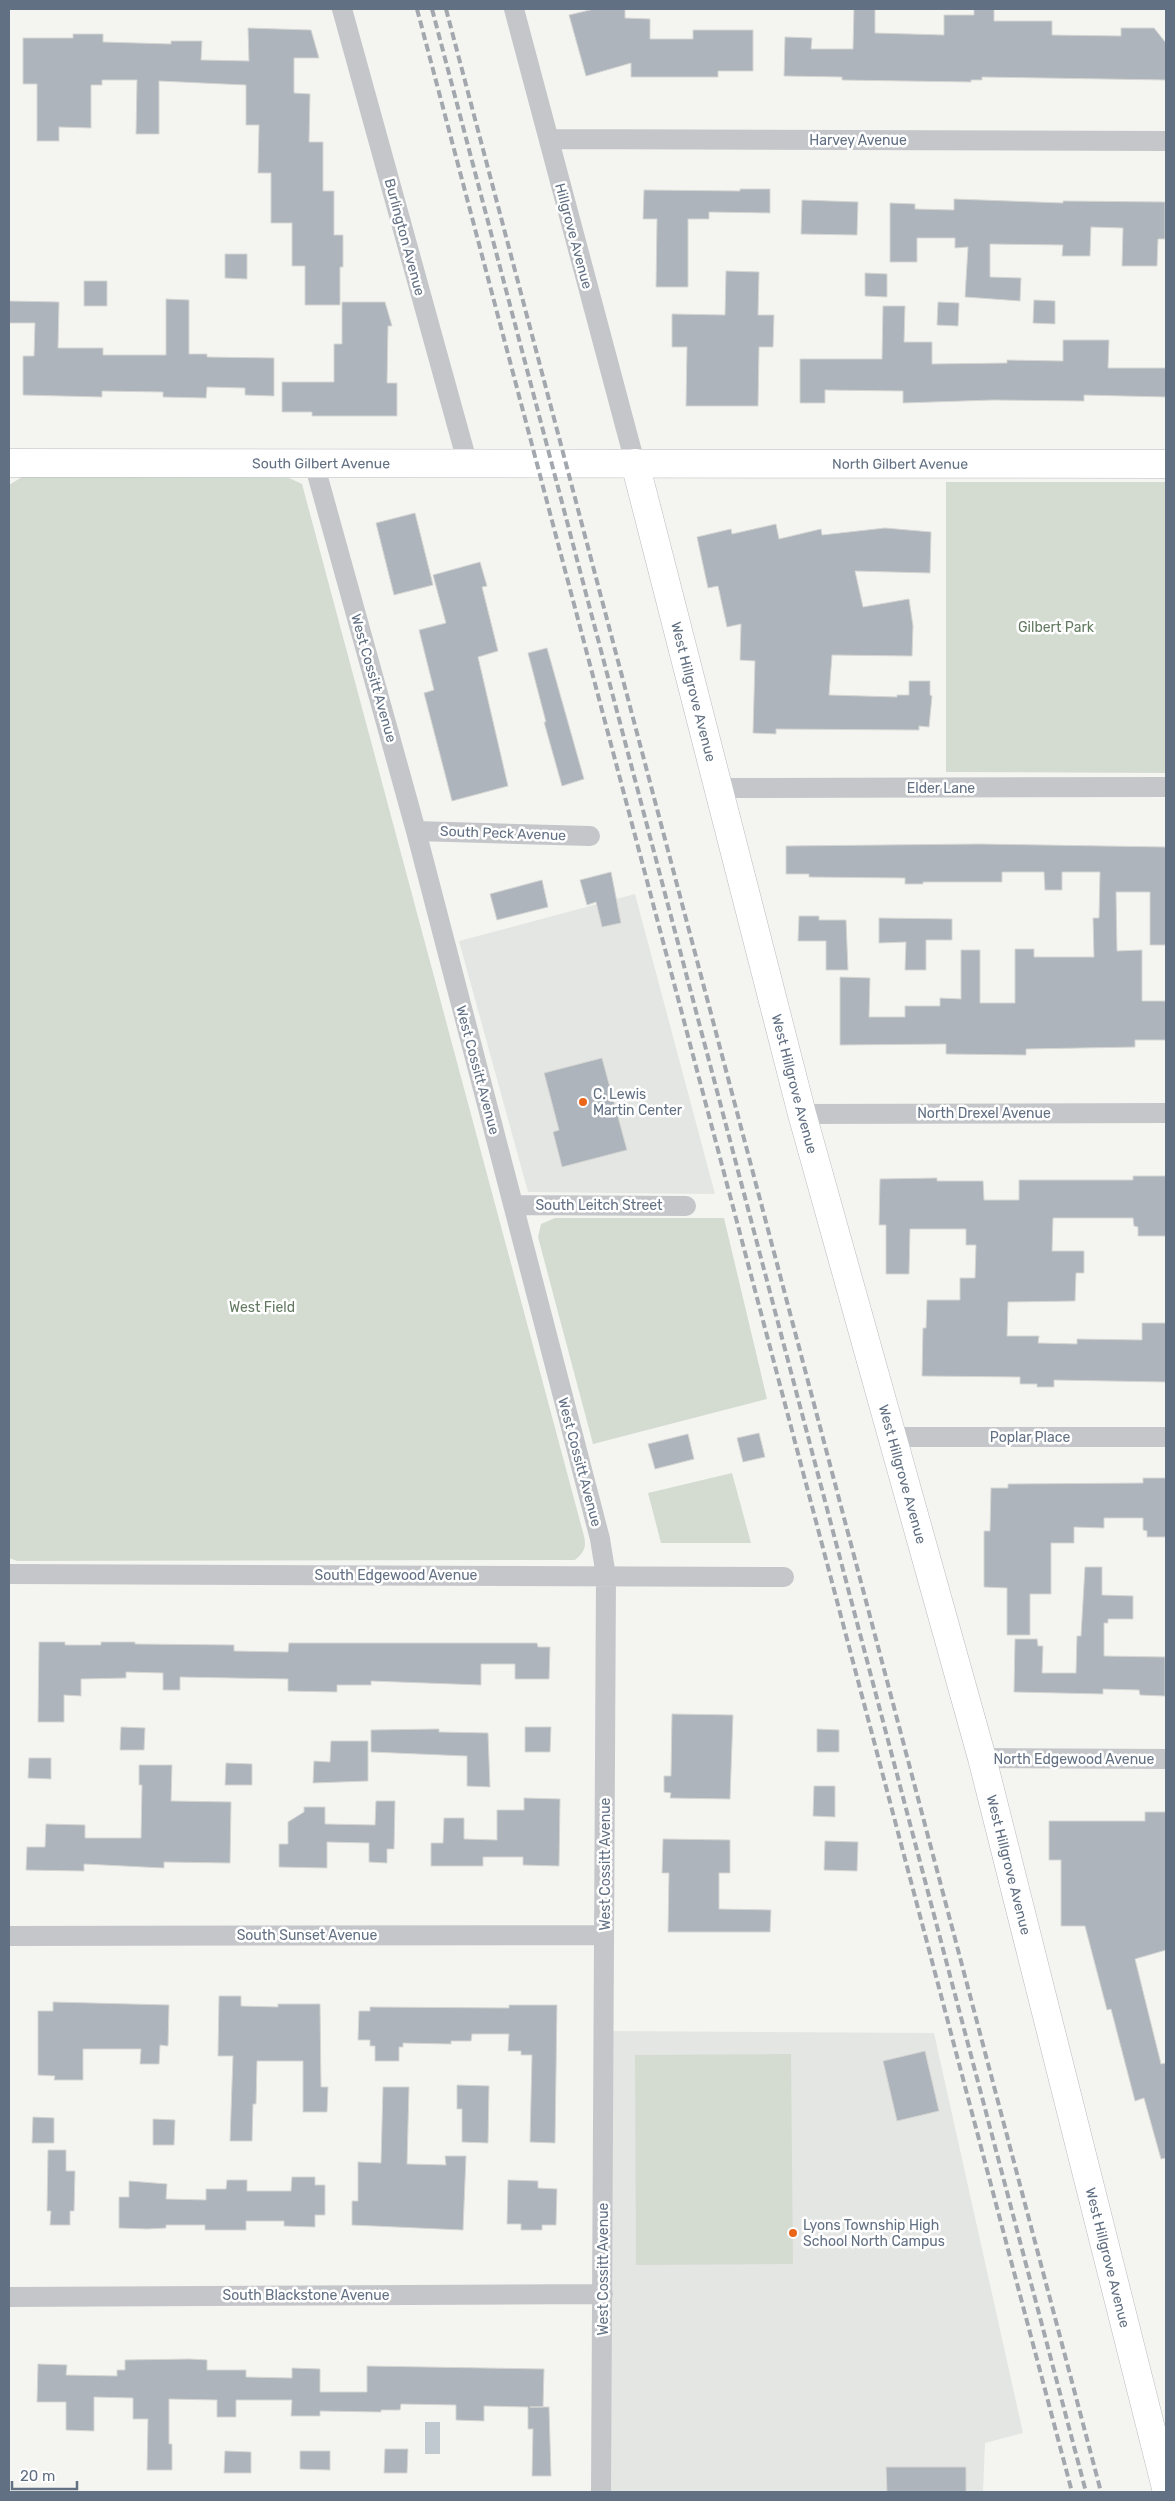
<svg xmlns="http://www.w3.org/2000/svg" width="1175" height="2501" viewBox="0 0 1175 2501" font-family="Rubik,sans-serif">
<rect width="100%" height="100%" fill="#f4f5f0"/>
<path fill="#e4e6e4" d="M 635,894 L 715,1194 L 528,1192 L 459,941 Z
M 609,2031 L 934,2033 L 1023,2433 L 985,2443 L 983,2492 L 607,2492 Z"/>
<path fill="#d4dcd1" d="M 22,477 L 287,477 L 302,484 L 584,1536 C 587,1548 583,1553 575,1560 L 17,1561 L 9,1558 L 9,485 Z
M 946,482 L 1166,482 L 1166,773 L 946,772 Z
M 555,1218 L 724,1218 L 767,1399 L 593,1444 L 538,1237 L 541,1224 Z
M 732,1473 L 751,1543 L 661,1543 L 648,1493 Z
M 791,2054 L 793,2264 L 636,2265 L 635,2055 Z"/>
<path fill="#c1c9d0" d="M 425,2422 L 440,2422 L 440,2454 L 425,2454 Z"/>
<path fill="#aeb4bb" stroke="#d5d6d3" d="M 594,9 L 625,9 L 625,18 L 650,19 L 650,39 L 693,39 L 693,30 L 753,30 L 753,71 L 718,71 L 718,77 L 631,77 L 631,63 L 586,76 L 569,15 Z
M 854,9 L 875,9 L 875,33 L 944,35 L 944,15 L 974,15 L 974,9 L 994,9 L 994,21 L 1052,21 L 1052,35 L 1121,36 L 1121,28 L 1154,28 L 1166,43 L 1166,80 L 982,77 L 982,80 L 971,80 L 971,82 L 842,80 L 842,77 L 784,76 L 785,37 L 812,38 L 811,49 L 853,49 Z
M 248,28 L 311,30 L 319,58 L 294,58 L 294,93 L 310,94 L 309,142 L 323,142 L 323,191 L 334,191 L 334,235 L 343,235 L 343,267 L 340,267 L 340,305 L 305,305 L 305,266 L 292,266 L 292,223 L 271,223 L 271,173 L 258,173 L 259,125 L 246,125 L 246,85 L 159,81 L 159,134 L 136,134 L 137,80 L 102,80 L 102,85 L 91,85 L 91,128 L 59,127 L 59,141 L 37,141 L 37,84 L 23,84 L 23,38 L 73,38 L 73,34 L 103,34 L 103,42 L 171,44 L 171,41 L 202,41 L 201,60 L 249,61 Z
M 740,189 L 770,189 L 770,213 L 709,212 L 709,219 L 688,219 L 688,287 L 656,287 L 657,219 L 643,219 L 644,190 L 740,191 Z
M 954,199 L 1063,203 L 1063,201 L 1165,202 L 1165,239 L 1158,239 L 1157,266 L 1122,266 L 1123,228 L 1091,227 L 1090,256 L 1062,256 L 1063,245 L 990,244 L 990,277 L 1021,278 L 1020,301 L 965,297 L 968,247 L 955,248 L 955,238 L 917,238 L 917,262 L 890,262 L 890,203 L 915,204 L 915,209 L 954,210 Z
M 802,200 L 858,202 L 857,235 L 801,234 Z
M 225,254 L 247,254 L 247,279 L 225,278 Z
M 726,271 L 759,272 L 758,315 L 774,315 L 773,347 L 759,347 L 758,406 L 686,406 L 687,347 L 672,347 L 672,314 L 725,315 Z
M 865,273 L 887,274 L 887,297 L 865,296 Z
M 84,281 L 107,281 L 107,306 L 84,306 Z
M 166,299 L 189,300 L 189,354 L 207,354 L 207,357 L 274,358 L 274,396 L 245,395 L 245,388 L 207,387 L 206,398 L 163,397 L 163,392 L 102,391 L 102,397 L 23,395 L 23,356 L 34,356 L 35,323 L 9,323 L 9,301 L 59,302 L 58,348 L 103,348 L 103,355 L 166,355 Z
M 1034,300 L 1055,301 L 1055,324 L 1033,323 Z
M 342,302 L 385,302 L 392,326 L 388,326 L 387,383 L 397,383 L 397,416 L 312,416 L 312,412 L 282,412 L 282,382 L 334,382 L 334,344 L 342,344 Z
M 938,302 L 959,303 L 958,326 L 937,325 Z
M 883,306 L 905,306 L 904,342 L 932,342 L 932,364 L 1007,363 L 1007,360 L 1063,361 L 1063,340 L 1109,340 L 1108,368 L 1166,368 L 1166,397 L 1084,395 L 1084,401 L 993,400 L 903,403 L 903,391 L 825,390 L 825,403 L 800,403 L 800,359 L 882,359 Z
M 415,513 L 433,585 L 394,595 L 376,523 Z
M 776,524 L 779,539 L 821,529 L 822,535 L 885,528 L 931,532 L 930,573 L 855,571 L 863,607 L 909,599 L 913,626 L 912,656 L 832,655 L 829,695 L 897,697 L 897,695 L 909,695 L 909,681 L 930,681 L 930,695 L 932,696 L 929,727 L 919,726 L 919,730 L 776,729 L 776,734 L 753,733 L 755,661 L 740,660 L 741,624 L 727,627 L 718,586 L 708,588 L 697,537 L 731,529 L 732,534 Z
M 480,562 L 487,586 L 482,587 L 498,651 L 478,657 L 508,786 L 452,801 L 424,693 L 434,690 L 419,630 L 446,623 L 433,575 Z
M 547,648 L 584,779 L 562,786 L 544,722 L 546,722 L 528,653 Z
M 980,844 L 1166,847 L 1166,945 L 1150,945 L 1150,892 L 1116,892 L 1117,951 L 1142,950 L 1142,1001 L 1166,1001 L 1166,1040 L 1135,1040 L 1135,1047 L 1026,1049 L 1026,1055 L 946,1054 L 946,1044 L 840,1045 L 840,977 L 870,978 L 869,1017 L 905,1017 L 905,1006 L 940,1006 L 940,998 L 961,999 L 961,950 L 980,950 L 980,1003 L 1015,1003 L 1015,949 L 1034,949 L 1034,957 L 1094,957 L 1093,918 L 1099,918 L 1100,872 L 1062,872 L 1062,890 L 1045,890 L 1044,872 L 1002,872 L 1002,882 L 923,882 L 923,884 L 905,884 L 905,878 L 809,877 L 809,874 L 786,874 L 786,846 Z
M 611,872 L 621,923 L 602,927 L 596,902 L 587,905 L 580,880 Z
M 542,880 L 548,907 L 497,920 L 490,894 Z
M 799,916 L 819,916 L 819,920 L 846,920 L 848,970 L 826,970 L 826,941 L 798,941 Z
M 879,918 L 952,919 L 952,940 L 926,940 L 926,970 L 905,970 L 906,942 L 879,943 Z
M 602,1058 L 627,1150 L 562,1167 L 553,1132 L 559,1130 L 544,1073 Z
M 1133,1176 L 1166,1176 L 1166,1236 L 1138,1236 L 1138,1227 L 1134,1226 L 1133,1218 L 1053,1218 L 1052,1251 L 1084,1251 L 1084,1273 L 1076,1273 L 1075,1301 L 1008,1302 L 1007,1336 L 1039,1336 L 1038,1343 L 1077,1344 L 1077,1339 L 1142,1340 L 1142,1323 L 1166,1323 L 1166,1382 L 1054,1380 L 1054,1387 L 1037,1387 L 1037,1384 L 1020,1384 L 1020,1377 L 922,1376 L 923,1328 L 926,1328 L 927,1300 L 960,1300 L 960,1278 L 975,1278 L 976,1245 L 966,1245 L 966,1229 L 910,1229 L 909,1274 L 886,1274 L 886,1225 L 879,1225 L 880,1179 L 937,1178 L 937,1181 L 983,1181 L 984,1200 L 1019,1200 L 1019,1180 L 1133,1180 Z
M 759,1433 L 765,1457 L 743,1462 L 737,1438 Z
M 688,1434 L 694,1459 L 655,1469 L 648,1444 Z
M 1143,1478 L 1166,1478 L 1166,1537 L 1147,1537 L 1147,1531 L 1143,1530 L 1143,1518 L 1104,1518 L 1104,1528 L 1074,1527 L 1074,1543 L 1051,1543 L 1051,1594 L 1030,1594 L 1030,1635 L 1007,1635 L 1007,1588 L 984,1587 L 984,1531 L 990,1531 L 991,1488 L 1008,1488 L 1008,1484 L 1143,1483 Z
M 1085,1567 L 1102,1567 L 1102,1595 L 1133,1596 L 1133,1619 L 1108,1619 L 1108,1623 L 1104,1623 L 1104,1656 L 1165,1657 L 1165,1696 L 1140,1695 L 1139,1690 L 1103,1689 L 1103,1694 L 1014,1692 L 1015,1639 L 1037,1639 L 1038,1646 L 1043,1646 L 1042,1673 L 1076,1673 L 1077,1636 L 1081,1636 Z
M 39,1642 L 65,1642 L 65,1645 L 101,1645 L 101,1642 L 135,1642 L 135,1644 L 234,1645 L 234,1651 L 288,1652 L 289,1643 L 537,1643 L 538,1647 L 550,1647 L 549,1679 L 515,1679 L 515,1664 L 481,1664 L 481,1685 L 371,1681 L 371,1685 L 337,1685 L 337,1692 L 288,1691 L 288,1679 L 180,1677 L 180,1690 L 163,1690 L 163,1673 L 126,1672 L 126,1678 L 81,1679 L 81,1696 L 64,1695 L 64,1722 L 38,1722 Z
M 672,1714 L 733,1715 L 730,1799 L 670,1798 L 671,1793 L 664,1792 L 664,1776 L 671,1776 Z
M 121,1727 L 145,1728 L 144,1750 L 120,1750 Z
M 525,1727 L 551,1727 L 550,1752 L 525,1752 Z
M 439,1729 L 439,1732 L 488,1733 L 490,1787 L 467,1786 L 467,1756 L 371,1752 L 371,1730 Z
M 817,1729 L 839,1730 L 839,1752 L 817,1752 Z
M 331,1741 L 368,1741 L 368,1781 L 313,1783 L 314,1761 L 330,1762 Z
M 29,1758 L 51,1758 L 51,1779 L 28,1778 Z
M 226,1763 L 252,1764 L 252,1785 L 225,1785 Z
M 139,1765 L 172,1765 L 171,1801 L 231,1802 L 230,1863 L 164,1862 L 164,1868 L 84,1864 L 84,1871 L 26,1870 L 27,1847 L 45,1847 L 46,1824 L 85,1825 L 85,1838 L 141,1838 L 142,1785 L 139,1785 Z
M 814,1786 L 835,1786 L 835,1817 L 813,1816 Z
M 524,1798 L 560,1799 L 559,1866 L 523,1865 L 523,1857 L 483,1857 L 483,1866 L 431,1866 L 431,1843 L 443,1843 L 444,1818 L 464,1818 L 464,1839 L 497,1840 L 497,1810 L 524,1810 Z
M 376,1801 L 395,1801 L 394,1849 L 387,1849 L 387,1863 L 369,1862 L 369,1843 L 327,1842 L 327,1868 L 279,1867 L 279,1844 L 288,1844 L 288,1822 L 304,1812 L 304,1807 L 325,1807 L 325,1824 L 375,1825 Z
M 1145,1812 L 1166,1812 L 1166,1950 L 1135,1959 L 1161,2064 L 1166,2063 L 1166,2158 L 1161,2159 L 1144,2098 L 1135,2101 L 1111,2009 L 1107,2010 L 1085,1926 L 1061,1926 L 1061,1860 L 1049,1860 L 1049,1821 L 1145,1821 Z
M 663,1839 L 730,1840 L 730,1873 L 719,1873 L 719,1909 L 771,1910 L 770,1932 L 668,1932 L 669,1873 L 662,1873 Z
M 825,1841 L 858,1842 L 857,1871 L 824,1870 Z
M 219,1996 L 241,1996 L 241,2006 L 278,2007 L 278,2004 L 320,2004 L 321,2087 L 328,2087 L 327,2112 L 303,2112 L 303,2061 L 257,2061 L 256,2104 L 253,2104 L 252,2141 L 230,2141 L 233,2056 L 218,2056 Z
M 53,2002 L 169,2005 L 168,2046 L 160,2045 L 159,2064 L 140,2064 L 141,2049 L 83,2049 L 83,2080 L 54,2080 L 55,2076 L 38,2075 L 38,2011 L 53,2011 Z
M 509,2005 L 557,2005 L 555,2143 L 530,2142 L 532,2055 L 521,2055 L 521,2051 L 508,2051 L 509,2034 L 472,2034 L 471,2041 L 451,2041 L 451,2044 L 403,2043 L 403,2047 L 399,2047 L 399,2061 L 375,2061 L 375,2046 L 370,2046 L 370,2040 L 358,2040 L 359,2011 L 370,2011 L 370,2007 L 509,2008 Z
M 925,2051 L 939,2111 L 897,2121 L 883,2061 Z
M 457,2085 L 489,2086 L 488,2143 L 462,2142 L 462,2109 L 457,2109 Z
M 383,2087 L 409,2087 L 407,2164 L 446,2165 L 445,2156 L 466,2156 L 463,2230 L 352,2225 L 352,2201 L 358,2201 L 358,2162 L 381,2163 Z
M 33,2117 L 54,2118 L 54,2143 L 32,2143 Z
M 153,2119 L 175,2120 L 174,2145 L 153,2145 Z
M 48,2150 L 66,2150 L 66,2171 L 75,2171 L 74,2211 L 70,2211 L 70,2225 L 50,2225 L 51,2211 L 47,2211 Z
M 292,2177 L 315,2177 L 315,2185 L 325,2185 L 325,2215 L 315,2215 L 315,2227 L 284,2226 L 284,2221 L 246,2221 L 246,2230 L 205,2230 L 205,2225 L 166,2225 L 166,2228 L 147,2229 L 119,2228 L 119,2197 L 129,2197 L 129,2181 L 167,2184 L 166,2199 L 206,2200 L 206,2189 L 226,2189 L 227,2180 L 247,2180 L 247,2191 L 291,2191 Z
M 508,2180 L 538,2181 L 538,2188 L 557,2189 L 556,2225 L 542,2225 L 542,2230 L 521,2230 L 521,2224 L 507,2224 Z
M 190,2359 L 207,2360 L 207,2370 L 246,2370 L 246,2377 L 292,2378 L 292,2368 L 320,2369 L 320,2392 L 367,2392 L 367,2366 L 544,2369 L 543,2407 L 530,2407 L 549,2407 L 551,2476 L 532,2476 L 533,2429 L 528,2429 L 528,2407 L 484,2406 L 484,2421 L 456,2420 L 456,2405 L 401,2404 L 400,2410 L 381,2410 L 381,2412 L 320,2411 L 320,2416 L 291,2416 L 292,2400 L 236,2400 L 236,2417 L 217,2417 L 217,2400 L 169,2399 L 169,2444 L 172,2444 L 172,2470 L 147,2470 L 148,2419 L 133,2419 L 133,2398 L 94,2397 L 94,2431 L 66,2430 L 66,2402 L 37,2402 L 38,2364 L 67,2365 L 66,2375 L 117,2376 L 117,2370 L 125,2370 L 125,2360 Z
M 385,2449 L 408,2449 L 407,2473 L 384,2473 Z
M 225,2451 L 251,2452 L 251,2473 L 224,2473 Z
M 300,2451 L 330,2451 L 330,2470 L 300,2469 Z
M 886,2467 L 966,2467 L 966,2492 L 887,2492 Z"/>
<g fill="none" stroke-linecap="round" stroke-linejoin="round">
<defs>
<g id="secondary">
<path id="s1" d="M 9,463 L 1166,464"/>
<path id="s2" d="M 635,463 L 802,1114 L 982,1758 L 1166,2488"/>
</g>
</defs>
<use href="#secondary" stroke="#b8bbc0" stroke-width="29"/>
<path stroke="#c4c6ca" stroke-width="20" d="M 342,9 L 468,465
M 514,9 L 635,463
M 549,139 L 1166,141
M 314,463 L 416,831 L 600,1539 L 606,1576 L 601,2492
M 716,788 L 1166,787
M 416,831 L 590,836
M 802,1114 L 1166,1113
M 513,1205 L 686,1206
M 893,1437 L 1166,1437
M 9,1574 L 784,1577
M 982,1758 L 1166,1759
M 9,1936 L 604,1935
M 9,2297 L 603,2294"/>
<use href="#secondary" stroke="#fff" stroke-width="28"/>
<path stroke="#a3a8af" stroke-width="4" stroke-dasharray="8 4" stroke-linecap="butt" d="M 417,9 L 1072,2492
M 432,9 L 1086,2492
M 446,9 L 1101,2492"/>
</g>
<g fill="#ec6619" stroke="#fff" stroke-width="2">
<circle cx="583" cy="1102" r="5"/>
<circle cx="793" cy="2233" r="5"/>
</g>
<g text-anchor="middle" stroke-width="5" stroke-linejoin="round" paint-order="stroke">
<g font-size="14" fill="#627083" stroke="#fff">
<text x="858" y="145">Harvey Avenue</text>
<text transform="translate(574 236) rotate(75)" y="5">Hillgrove Avenue</text>
<text transform="translate(405 237) rotate(75)" y="5">Burlington Avenue</text>
<text dy="5" stroke="none"><textPath href="#s1" startOffset="312">South Gilbert Avenue</textPath></text>
<text dy="5" stroke="none"><textPath href="#s1" startOffset="891">North Gilbert Avenue</textPath></text>
<text transform="translate(374 678) rotate(74)" y="5">West Cossitt Avenue</text>
<text dy="5" stroke="none"><textPath href="#s2" startOffset="236">West Hillgrove Avenue</textPath></text>
<text x="941" y="793">Elder Lane</text>
<text transform="translate(503 833) rotate(2)" y="5">South Peck Avenue</text>
<text transform="translate(478 1070) rotate(75)" y="5">West Cossitt Avenue</text>
<text dy="5" stroke="none"><textPath href="#s2" startOffset="641">West Hillgrove Avenue</textPath></text>
<text x="984" y="1118">North Drexel Avenue</text>
<text x="599" y="1210">South Leitch Street</text>
<text x="1030" y="1442">Poplar Place</text>
<text transform="translate(580 1462) rotate(75)" y="5">West Cossitt Avenue</text>
<text dy="5" stroke="none"><textPath href="#s2" startOffset="1046">West Hillgrove Avenue</textPath></text>
<text x="396" y="1580">South Edgewood Avenue</text>
<text x="1074" y="1764">North Edgewood Avenue</text>
<text transform="translate(605 1864) rotate(-90)" y="5">West Cossitt Avenue</text>
<text dy="5" stroke="none"><textPath href="#s2" startOffset="1451">West Hillgrove Avenue</textPath></text>
<text x="307" y="1940">South Sunset Avenue</text>
<text dy="5" stroke="none"><textPath href="#s2" startOffset="1856">West Hillgrove Avenue</textPath></text>
<text transform="translate(603 2269) rotate(-90)" y="5">West Cossitt Avenue</text>
<text x="306" y="2300">South Blackstone Avenue</text>
</g>
<g font-size="14" fill="#637a61" stroke="#fff">
<text x="1056" y="632">Gilbert Park</text>
<text x="262" y="1312">West Field</text>
</g>
<g font-size="14" fill="#627083" stroke="#fff" text-anchor="start">
<text x="593" y="1099">C. Lewis<tspan x="593" dy="16">Martin Center</tspan></text>
<text x="803" y="2230">Lyons Township High<tspan x="803" dy="16">School North Campus</tspan></text>
</g>
</g>
<rect width="1175" height="2501" fill="none" stroke="#627083" stroke-width="20"/>
<path d="M12 2481v8h65v-8" fill="none" stroke="#627083" stroke-width="2.5"/>
<text x="20" y="2481" font-size="15" fill="#627083" stroke="#ffffff" stroke-width="4" paint-order="stroke">20 m</text>
</svg>
